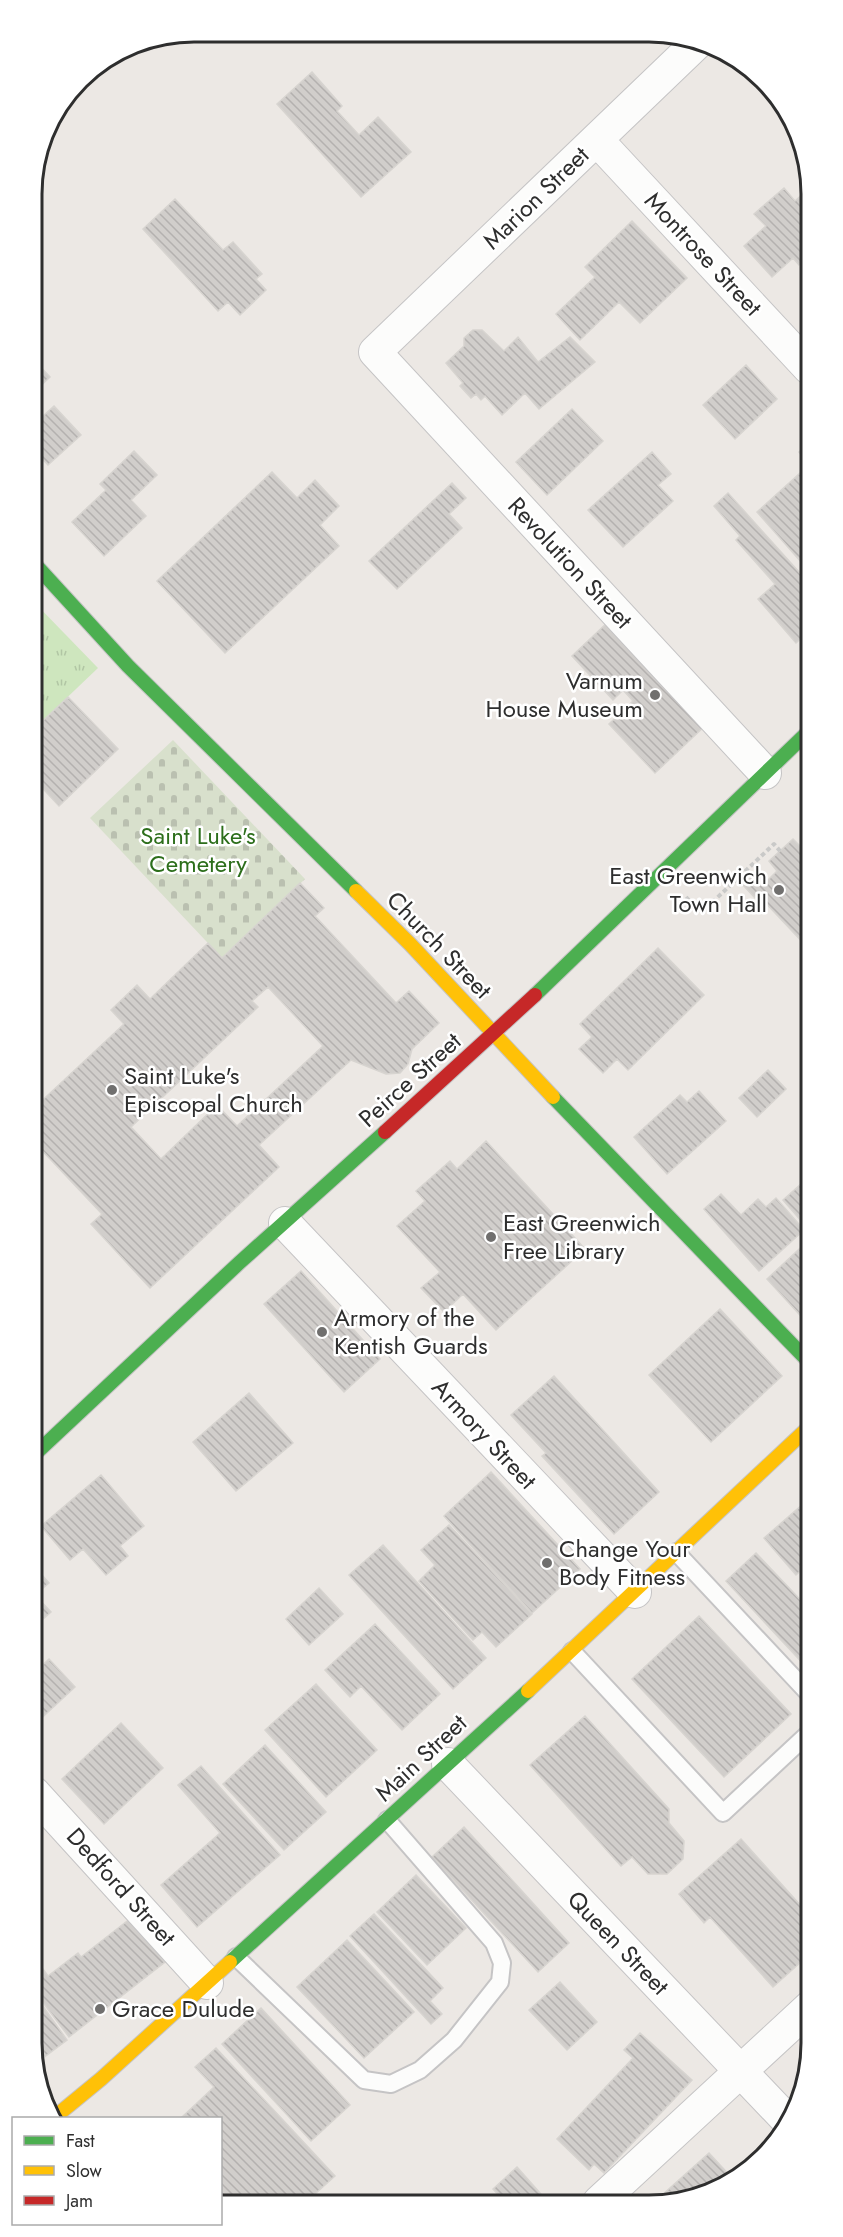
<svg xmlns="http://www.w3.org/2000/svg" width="843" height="2237" viewBox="0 0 843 2237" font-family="Jost,sans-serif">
<defs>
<pattern id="cemetery-stones" width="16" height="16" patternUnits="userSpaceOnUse" patternTransform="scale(1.5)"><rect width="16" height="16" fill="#d8e0cc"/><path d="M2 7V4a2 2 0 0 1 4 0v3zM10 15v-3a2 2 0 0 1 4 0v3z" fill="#bac0b0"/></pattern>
<pattern id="park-tufts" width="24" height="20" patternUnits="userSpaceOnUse" patternTransform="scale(1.5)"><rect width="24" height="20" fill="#cee6be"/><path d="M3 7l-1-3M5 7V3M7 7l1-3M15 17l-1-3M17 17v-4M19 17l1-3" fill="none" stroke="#b1c6a4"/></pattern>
<pattern id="building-back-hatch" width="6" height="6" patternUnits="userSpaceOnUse" patternTransform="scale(1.5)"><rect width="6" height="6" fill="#d1cecb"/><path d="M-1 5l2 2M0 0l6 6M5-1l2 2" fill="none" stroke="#b4b1af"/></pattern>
</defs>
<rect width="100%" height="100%" fill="#ece8e4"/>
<path fill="url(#cemetery-stones)" d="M 173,740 L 305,879 L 222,958 L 90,818 Z"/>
<path fill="url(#park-tufts)" d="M 32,600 L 98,668 L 33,730 Z"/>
<path fill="url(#building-back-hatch)" stroke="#d7d4d0" stroke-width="1.5" fill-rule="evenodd" d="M 432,33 L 448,33 L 439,41 Z
M 312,72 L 342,106 L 337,111 L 359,135 L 378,117 L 411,152 L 361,197 L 277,104 Z
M 784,188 L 795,201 L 807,190 L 808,192 L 808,256 L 799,265 L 793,258 L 772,277 L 744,246 L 766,226 L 754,214 Z
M 175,199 L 223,250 L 233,242 L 262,274 L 256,279 L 266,290 L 240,315 L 228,302 L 218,311 L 143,229 Z
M 632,221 L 687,278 L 640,323 L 619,302 L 580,340 L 556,314 L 595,277 L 585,267 Z
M 473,330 L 482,330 L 504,351 L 518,337 L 538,362 L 570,337 L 595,362 L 539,409 L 525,393 L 502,415 L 485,396 L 481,400 L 476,394 L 471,398 L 460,386 L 463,383 L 446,363 L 464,346 L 464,338 Z
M 32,358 L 50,377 L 32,394 Z
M 746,365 L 777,399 L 735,439 L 703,405 Z
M 54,406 L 81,435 L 48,465 L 32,448 L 32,426 Z
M 572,409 L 603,441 L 547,495 L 516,462 Z
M 809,443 L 809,464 L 799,452 Z
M 134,451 L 157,475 L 131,500 L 146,516 L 104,556 L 72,522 L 106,490 L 100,484 Z
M 652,452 L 671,474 L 658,485 L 673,501 L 623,547 L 588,510 Z
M 809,465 L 809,571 L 757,512 Z
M 272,472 L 297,498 L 315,480 L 339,506 L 320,525 L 339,546 L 225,653 L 157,581 Z
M 452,483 L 466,498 L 449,514 L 462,528 L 397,589 L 369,561 Z
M 728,493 L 809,583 L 809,631 L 796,643 L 758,599 L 775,584 L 736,540 L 740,536 L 714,506 Z
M 610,620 L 708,723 L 655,773 L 609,724 L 633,701 L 623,690 L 613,700 L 572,656 Z
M 68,697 L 118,749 L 59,806 L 33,778 L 33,730 Z
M 793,839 L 802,848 L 809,844 L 810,950 L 758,895 L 755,898 L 743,885 L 757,872 L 766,882 L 777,871 L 769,861 Z
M 300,883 L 324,908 L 315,916 L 396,1003 L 409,991 L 439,1023 L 412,1049 L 408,1064 L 400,1073 L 386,1074 L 351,1060 L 259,1145 L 279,1167 L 150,1288 L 91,1224 L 102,1214 L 33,1141 L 33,1109 L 124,1024 L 111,1010 L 137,985 L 150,999 L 208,943 L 222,958 ZM 268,987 L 323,1046 L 237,1126 L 217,1105 L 161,1159 L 131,1127 L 258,1007 L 252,1001 Z
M 658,948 L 704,995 L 628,1070 L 617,1059 L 603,1073 L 579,1049 L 592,1037 L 580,1024 Z
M 768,1070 L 786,1089 L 757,1117 L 739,1098 Z
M 699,1091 L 726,1121 L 667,1174 L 634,1137 L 680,1095 L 687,1102 Z
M 486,1141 L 585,1249 L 496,1330 L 463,1294 L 444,1312 L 421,1288 L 440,1272 L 397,1226 L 425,1201 L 416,1191 L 450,1161 L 457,1169 Z
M 810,1176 L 810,1231 L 783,1200 Z
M 721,1194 L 741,1215 L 758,1199 L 766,1207 L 776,1198 L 804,1230 L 759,1271 L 704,1209 Z
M 810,1239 L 810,1326 L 767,1279 Z
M 301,1271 L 380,1359 L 344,1392 L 264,1304 Z
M 720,1309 L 782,1376 L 711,1442 L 649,1375 Z
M 554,1376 L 659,1492 L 614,1534 L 542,1456 L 546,1453 L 511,1415 Z
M 249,1393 L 293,1443 L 236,1491 L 193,1442 Z
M 491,1472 L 580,1569 L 532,1613 L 444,1516 Z
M 101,1475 L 144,1526 L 120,1546 L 128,1556 L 106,1575 L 83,1549 L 70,1560 L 41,1526 Z
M 810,1498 L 810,1568 L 808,1564 L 796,1575 L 764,1538 Z
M 449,1525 L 532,1614 L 496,1647 L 482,1632 L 473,1640 L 419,1581 L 435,1565 L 421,1550 Z
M 383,1545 L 486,1658 L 453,1689 L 349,1575 Z
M 756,1553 L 811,1611 L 811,1672 L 726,1581 Z
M 34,1566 L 49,1583 L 35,1595 L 51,1612 L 34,1627 Z
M 319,1588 L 343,1614 L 309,1645 L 286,1619 Z
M 699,1616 L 791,1714 L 724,1777 L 632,1679 Z
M 375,1624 L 440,1694 L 402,1730 L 361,1686 L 350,1697 L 325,1670 Z
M 49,1659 L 75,1687 L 34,1725 L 34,1673 Z
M 316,1684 L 377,1750 L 326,1797 L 265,1730 Z
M 585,1716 L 669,1809 L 669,1823 L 684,1841 L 683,1859 L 667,1874 L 648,1874 L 632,1857 L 621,1866 L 530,1765 Z
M 121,1723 L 163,1768 L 104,1824 L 62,1779 Z
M 265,1745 L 326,1812 L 284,1850 L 223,1784 Z
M 201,1766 L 280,1855 L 197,1927 L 161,1885 L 220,1833 L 178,1785 Z
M 464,1827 L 569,1943 L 538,1972 L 432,1857 Z
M 741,1839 L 811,1917 L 811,1953 L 773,1987 L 710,1917 L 704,1923 L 679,1894 Z
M 416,1875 L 466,1928 L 427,1965 L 377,1912 Z
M 374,1914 L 443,1988 L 430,2001 L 442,2014 L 431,2024 L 350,1936 Z
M 131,1918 L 165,1962 L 69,2037 L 35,1992 L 35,1958 L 48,1976 L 78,1953 L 81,1957 Z
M 347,1940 L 414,2012 L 364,2058 L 297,1987 Z
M 560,1982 L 597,2022 L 567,2050 L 529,2010 Z
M 35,1995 L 67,2040 L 35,2064 Z
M 261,2008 L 350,2105 L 311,2141 L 222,2044 Z
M 640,2033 L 692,2080 L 604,2173 L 594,2164 L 589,2170 L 557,2139 L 633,2058 L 624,2050 Z
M 811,2046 L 811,2053 L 809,2063 L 802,2055 Z
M 216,2048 L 335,2176 L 306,2202 L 220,2202 L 220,2118 L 181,2118 L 214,2087 L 195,2067 Z
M 709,2153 L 733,2179 L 749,2165 L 751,2167 L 731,2184 L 681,2202 L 667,2202 L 661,2196 Z
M 517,2167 L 548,2202 L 505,2202 L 493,2189 Z"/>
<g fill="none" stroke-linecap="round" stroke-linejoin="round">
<defs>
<path id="lane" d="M 676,1552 L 811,1696
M 572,1651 L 723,1813 L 811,1731
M 236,1957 L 364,2080 L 391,2084 L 420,2070 L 454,2040 L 500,1982 L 502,1963 L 494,1943 L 387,1820"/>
<path id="street" d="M 697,43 L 375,352 L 765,773
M 597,140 L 809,368
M 285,1223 L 635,1592
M 448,1764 L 789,2122
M 34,1793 L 207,1983
M 599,2202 L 811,2006"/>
<path id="fast" d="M 32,561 L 128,666 L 356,891
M 535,995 L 809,731
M 553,1097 L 810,1363
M 34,1455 L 239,1263 L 385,1132
M 230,1962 L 528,1691"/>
<path id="slow" d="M 356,891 L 410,944 L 553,1097
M 528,1691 L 810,1426
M 56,2116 L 101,2079 L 230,1962"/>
<path id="jam" d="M 385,1132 L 535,995"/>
</defs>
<use href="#lane" stroke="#c5c4c5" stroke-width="20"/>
<use href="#street" stroke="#c5c4c5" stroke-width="34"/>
<use href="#fast" stroke="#c5c4c5" stroke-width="16"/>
<use href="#slow" stroke="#c5c4c5" stroke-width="16"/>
<use href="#jam" stroke="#c5c4c5" stroke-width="16"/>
<path stroke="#c9c9c8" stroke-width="4" stroke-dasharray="4.5 3" stroke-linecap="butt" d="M 686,897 L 701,913 L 774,844 L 780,851"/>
<use href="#lane" stroke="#fcfcfb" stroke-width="16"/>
<use href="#street" stroke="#fcfcfb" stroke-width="32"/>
<use href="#fast" stroke="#4caf50" stroke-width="14"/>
<use href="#slow" stroke="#ffc107" stroke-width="14"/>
<use href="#jam" stroke="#c62828" stroke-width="14"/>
</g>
<g fill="#706f6e" stroke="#fff" stroke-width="2">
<circle cx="655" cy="695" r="6"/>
<circle cx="779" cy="890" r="6"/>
<circle cx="112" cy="1090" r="6"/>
<circle cx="491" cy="1237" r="6"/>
<circle cx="322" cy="1332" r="6"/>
<circle cx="547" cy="1563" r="6"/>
<circle cx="100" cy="2009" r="6"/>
</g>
<g text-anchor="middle" stroke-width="5" stroke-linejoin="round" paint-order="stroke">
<g font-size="24" fill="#2e2e2e" stroke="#fff">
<text transform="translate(536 198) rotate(-44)" y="8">Marion Street</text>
<text transform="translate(703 254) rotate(47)" y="8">Montrose Street</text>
<text transform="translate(570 563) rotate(47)" y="8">Revolution Street</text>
<text transform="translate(439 945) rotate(46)" y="8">Church Street</text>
<text transform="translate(410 1080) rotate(-42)" y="8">Peirce Street</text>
<text transform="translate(484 1434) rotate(47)" y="8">Armory Street</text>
<text transform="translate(421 1758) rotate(-43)" y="8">Main Street</text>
<text transform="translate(121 1887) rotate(48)" y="8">Dedford Street</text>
<text transform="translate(618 1943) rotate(46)" y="8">Queen Street</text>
</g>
<g font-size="24" fill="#2e2e2e" stroke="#fff" text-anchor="start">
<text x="643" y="689" text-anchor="end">Varnum<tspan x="643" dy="28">House Museum</tspan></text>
<text x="767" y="884" text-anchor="end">East Greenwich<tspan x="767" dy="28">Town Hall</tspan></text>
<text x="124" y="1084">Saint Luke's<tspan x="124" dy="28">Episcopal Church</tspan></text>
<text x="503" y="1231">East Greenwich<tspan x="503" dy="28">Free Library</tspan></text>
<text x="334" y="1326">Armory of the<tspan x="334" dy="28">Kentish Guards</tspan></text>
<text x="559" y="1557">Change Your<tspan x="559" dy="28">Body Fitness</tspan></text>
<text x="112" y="2017">Grace Dulude</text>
</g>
<g font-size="24" fill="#2c6e1b" stroke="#fff">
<text x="198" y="844">Saint Luke's<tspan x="198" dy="28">Cemetery</tspan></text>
</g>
</g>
<path d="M0 0H843V2237H0ZM194 42H649A152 152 0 0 1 801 194V2043A152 152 0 0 1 649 2195H194A152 152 0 0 1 42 2043V194A152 152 0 0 1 194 42Z" fill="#fff" fill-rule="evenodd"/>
<path fill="none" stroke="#2e2e2e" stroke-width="3" d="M194 42H649A152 152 0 0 1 801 194V2043A152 152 0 0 1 649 2195H194A152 152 0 0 1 42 2043V194A152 152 0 0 1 194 42Z"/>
<rect x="12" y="2117" width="210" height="108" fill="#ffffff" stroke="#ababab" stroke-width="1.5"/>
<rect x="24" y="2136" width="30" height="9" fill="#4caf50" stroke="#ababab" stroke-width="1.5"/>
<text x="66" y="2147" font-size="18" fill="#2e2e2e">Fast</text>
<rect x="24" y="2166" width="30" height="9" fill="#ffc107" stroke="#ababab" stroke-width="1.5"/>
<text x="66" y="2177" font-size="18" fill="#2e2e2e">Slow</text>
<rect x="24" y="2196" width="30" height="9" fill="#c62828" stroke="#ababab" stroke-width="1.5"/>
<text x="66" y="2207" font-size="18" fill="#2e2e2e">Jam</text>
</svg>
